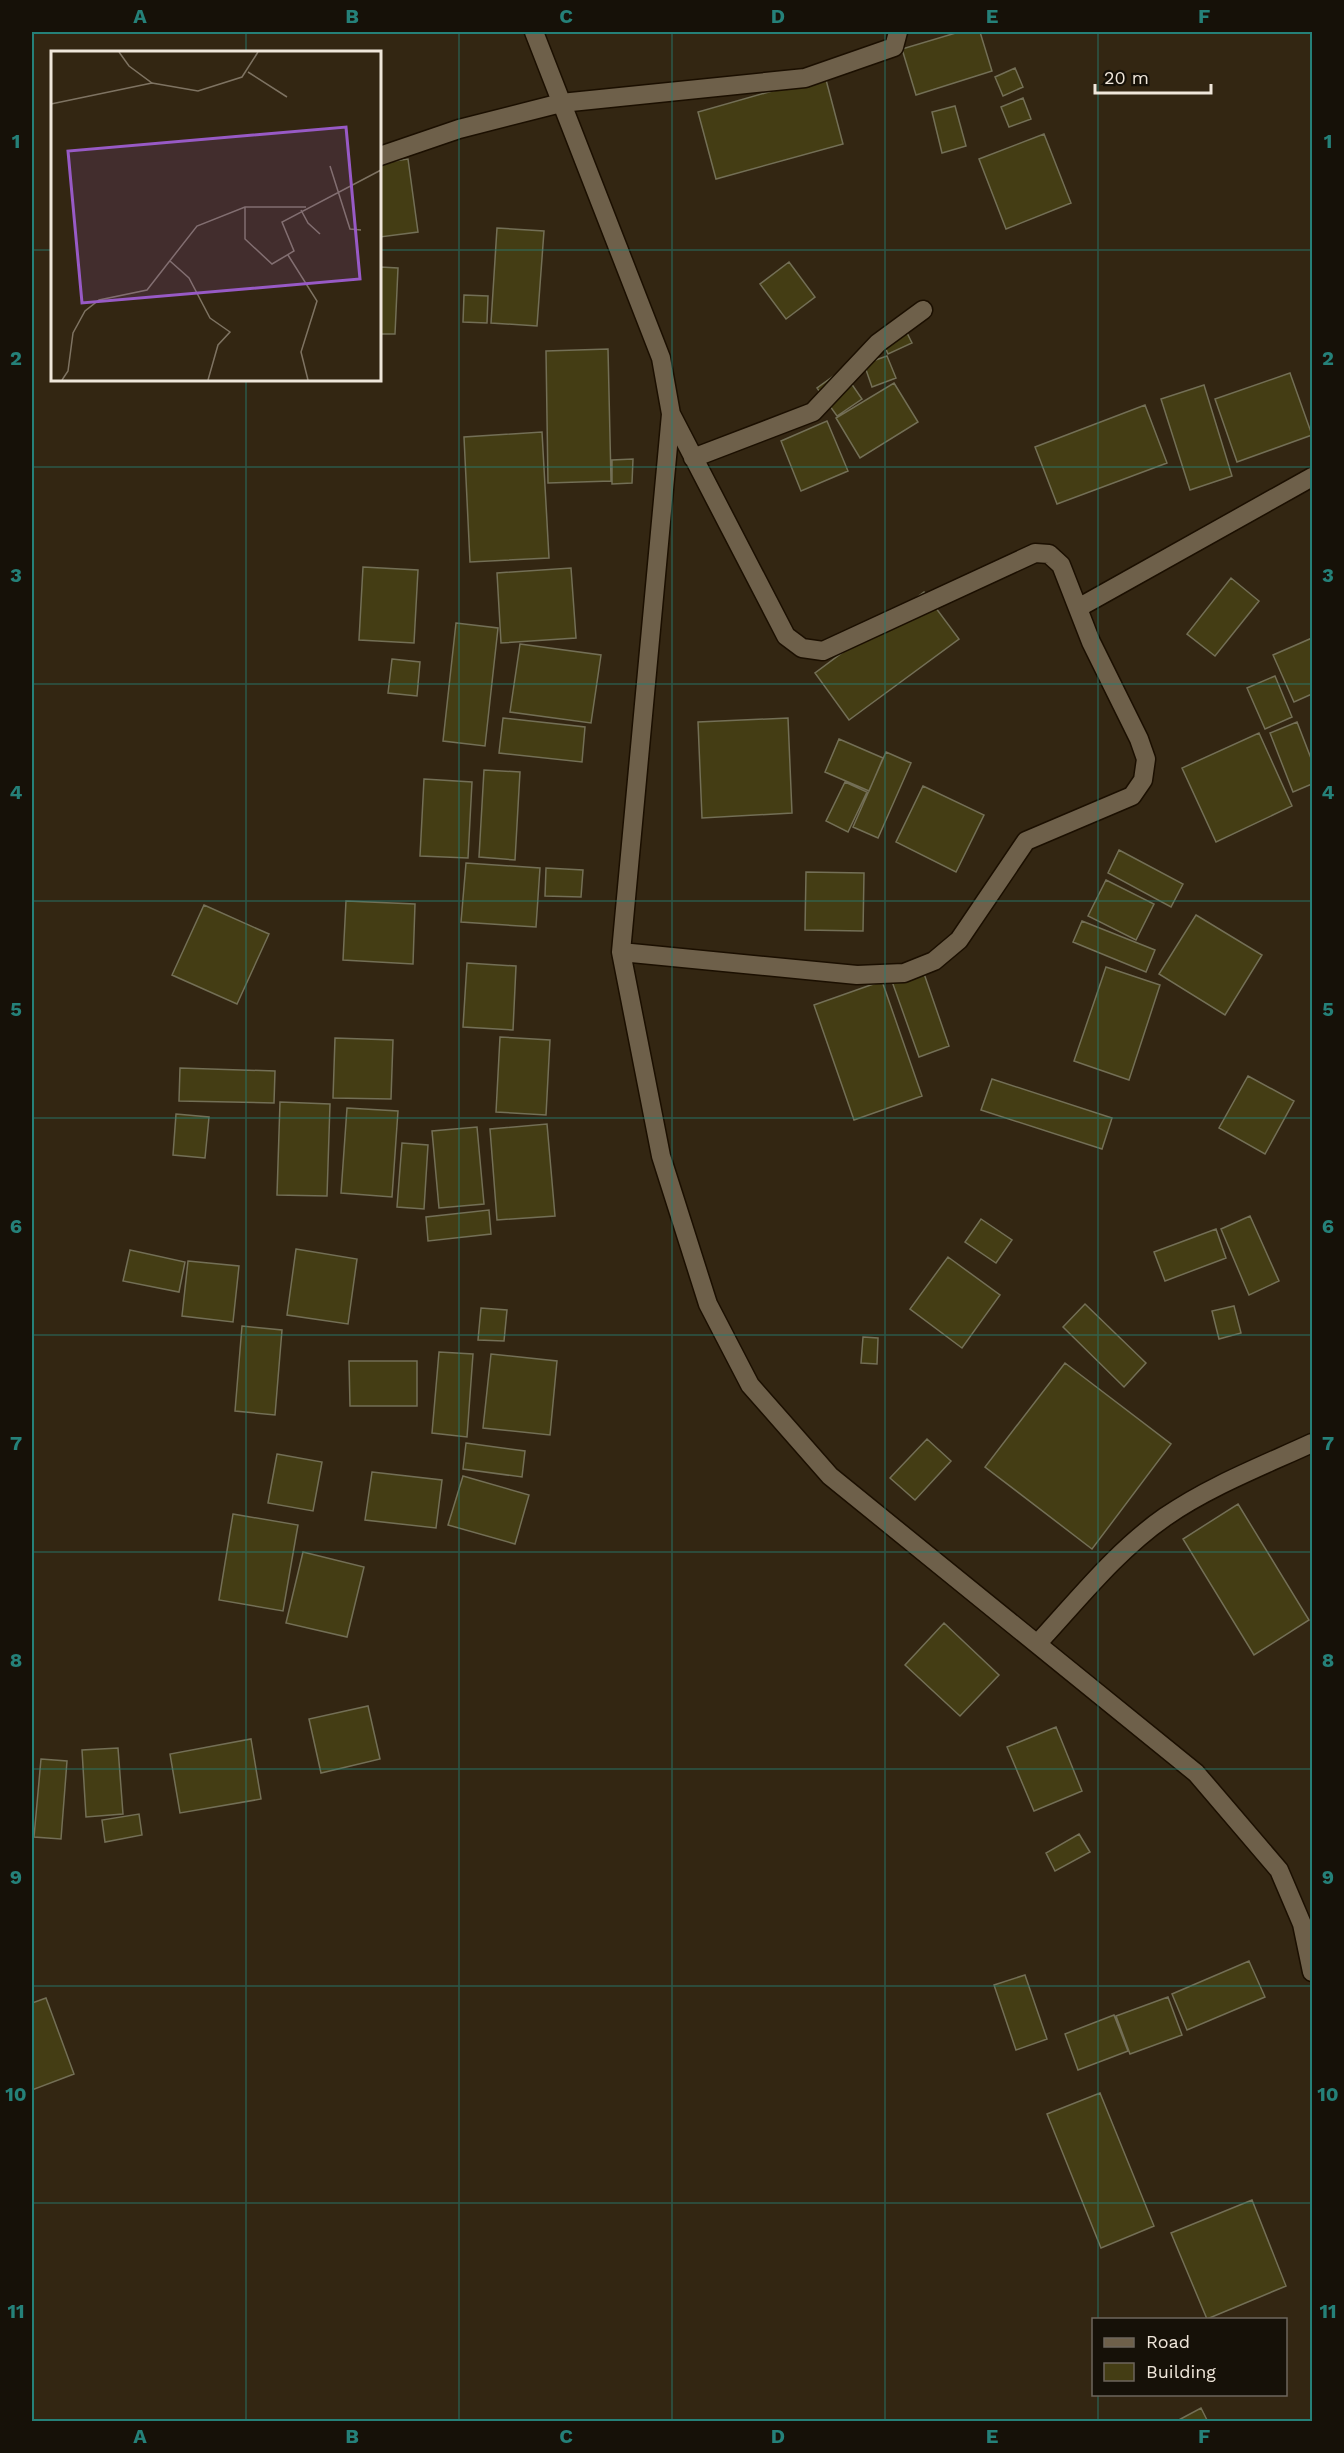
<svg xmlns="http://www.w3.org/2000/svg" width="1344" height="2453" viewBox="0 0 1344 2453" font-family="'Work Sans',sans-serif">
<rect width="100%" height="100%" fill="#332612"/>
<path fill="#443d14" stroke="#736f56" stroke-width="1.5" d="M 959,32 L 980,32 L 992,71 L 916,95 L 902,49 Z
M 1015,68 L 1023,87 L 1003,96 L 995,77 Z
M 825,76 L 843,144 L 716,179 L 698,112 Z
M 1023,98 L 1031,119 L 1009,127 L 1001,107 Z
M 955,106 L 966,146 L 942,153 L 932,112 Z
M 1044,134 L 1071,203 L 1006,229 L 979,159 Z
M 408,159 L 418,232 L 380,237 L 380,163 Z
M 497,228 L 544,231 L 537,326 L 491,323 Z
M 789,262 L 815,297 L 786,319 L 760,284 Z
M 380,267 L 398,268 L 395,334 L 380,334 Z
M 464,295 L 488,296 L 487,323 L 463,322 Z
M 904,327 L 912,343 L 888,354 L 881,337 Z
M 608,349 L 611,481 L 548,483 L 546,351 Z
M 887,356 L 896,378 L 872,387 L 864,364 Z
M 842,370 L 862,399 L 837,416 L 817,388 Z
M 1290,373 L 1312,435 L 1237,462 L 1215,399 Z
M 894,383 L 918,422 L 860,458 L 836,418 Z
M 1204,385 L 1232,476 L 1190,490 L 1161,399 Z
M 1145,405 L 1167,463 L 1057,504 L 1035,447 Z
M 827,421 L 848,471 L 801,491 L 781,441 Z
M 542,432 L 549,558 L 470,562 L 464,437 Z
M 633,459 L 632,483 L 612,484 L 612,460 Z
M 363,567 L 418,570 L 414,643 L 359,640 Z
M 571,568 L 576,638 L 501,643 L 497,573 Z
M 1231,578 L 1259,601 L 1215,656 L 1187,634 Z
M 924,592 L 959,639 L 849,720 L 815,673 Z
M 456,623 L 498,628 L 485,746 L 443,741 Z
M 1312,638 L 1312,694 L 1294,702 L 1273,655 Z
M 520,644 L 601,655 L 591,723 L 510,712 Z
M 392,659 L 420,662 L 417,696 L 388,693 Z
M 1275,676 L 1292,717 L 1265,729 L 1247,688 Z
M 503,718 L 585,727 L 582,762 L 499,753 Z
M 788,718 L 792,813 L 702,818 L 698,722 Z
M 1297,722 L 1312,761 L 1312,784 L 1293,792 L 1270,733 Z
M 1259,733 L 1292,806 L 1216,842 L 1182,768 Z
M 839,739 L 883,758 L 869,791 L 825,772 Z
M 886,752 L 911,763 L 878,838 L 853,827 Z
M 484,770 L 520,772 L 515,860 L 479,857 Z
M 424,779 L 472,782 L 468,858 L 420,856 Z
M 845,782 L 867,792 L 848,832 L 826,821 Z
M 923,786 L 984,815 L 956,872 L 896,842 Z
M 1119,850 L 1183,884 L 1171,907 L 1108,873 Z
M 466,863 L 540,868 L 536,927 L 461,922 Z
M 546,868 L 583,870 L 581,897 L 545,896 Z
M 806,872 L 864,873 L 863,931 L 805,930 Z
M 1106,880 L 1154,904 L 1136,940 L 1088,916 Z
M 346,901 L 415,904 L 413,964 L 343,960 Z
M 204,905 L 269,934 L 237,1004 L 172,975 Z
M 1196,915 L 1262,955 L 1225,1015 L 1159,974 Z
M 1082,921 L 1155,950 L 1146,972 L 1073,942 Z
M 920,962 L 949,1046 L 919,1057 L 889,973 Z
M 467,963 L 516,966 L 513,1030 L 463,1027 Z
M 1106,967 L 1160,985 L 1129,1080 L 1074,1061 Z
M 882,981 L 922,1096 L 854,1120 L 814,1005 Z
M 500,1037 L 550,1040 L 546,1115 L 496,1112 Z
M 335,1038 L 393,1040 L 391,1099 L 333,1098 Z
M 180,1068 L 275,1071 L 274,1103 L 179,1101 Z
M 1248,1076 L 1294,1101 L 1265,1154 L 1219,1128 Z
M 992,1079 L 1112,1118 L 1102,1149 L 981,1110 Z
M 280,1102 L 330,1104 L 327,1196 L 277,1195 Z
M 347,1108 L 398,1111 L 392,1197 L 341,1193 Z
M 176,1114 L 209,1117 L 205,1158 L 173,1155 Z
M 547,1124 L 555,1216 L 497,1220 L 490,1129 Z
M 477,1127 L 484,1204 L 439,1208 L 432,1131 Z
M 402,1143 L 428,1145 L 424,1209 L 397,1207 Z
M 489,1210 L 491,1234 L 428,1241 L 426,1217 Z
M 1250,1216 L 1279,1281 L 1249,1295 L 1221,1229 Z
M 981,1219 L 1012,1240 L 996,1263 L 965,1242 Z
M 1216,1229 L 1226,1258 L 1165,1281 L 1154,1252 Z
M 296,1249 L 357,1259 L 348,1324 L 287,1315 Z
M 130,1250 L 185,1262 L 179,1292 L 123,1281 Z
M 948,1257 L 1000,1295 L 962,1348 L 910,1309 Z
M 188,1261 L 239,1266 L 233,1322 L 182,1316 Z
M 1085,1304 L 1146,1363 L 1124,1387 L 1063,1327 Z
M 1234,1306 L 1241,1333 L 1219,1339 L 1212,1311 Z
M 481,1308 L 507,1310 L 504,1341 L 478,1340 Z
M 242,1326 L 282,1330 L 275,1415 L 235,1411 Z
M 863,1337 L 878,1338 L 877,1364 L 861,1363 Z
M 439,1352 L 473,1354 L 467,1437 L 432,1433 Z
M 491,1354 L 557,1361 L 550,1435 L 483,1428 Z
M 349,1361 L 417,1361 L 417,1406 L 350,1406 Z
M 1065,1363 L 1171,1444 L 1092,1549 L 985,1467 Z
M 927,1439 L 951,1461 L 915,1500 L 890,1478 Z
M 466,1443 L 525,1451 L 522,1477 L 463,1469 Z
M 277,1454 L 322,1462 L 313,1511 L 268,1503 Z
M 372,1472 L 442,1480 L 436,1528 L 365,1520 Z
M 463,1476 L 529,1495 L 515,1544 L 448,1525 Z
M 1238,1504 L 1309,1620 L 1254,1655 L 1183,1539 Z
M 233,1514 L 298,1525 L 283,1611 L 219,1600 Z
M 303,1552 L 364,1567 L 347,1637 L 286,1623 Z
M 944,1623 L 999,1675 L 960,1716 L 905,1665 Z
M 368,1706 L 380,1759 L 321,1773 L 309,1719 Z
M 1056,1727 L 1082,1791 L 1034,1811 L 1007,1747 Z
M 251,1739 L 261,1799 L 180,1813 L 170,1754 Z
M 118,1748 L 123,1814 L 86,1817 L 82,1750 Z
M 41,1759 L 67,1761 L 61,1839 L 34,1837 Z
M 139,1814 L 142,1835 L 105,1842 L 102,1820 Z
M 1079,1834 L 1090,1852 L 1055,1871 L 1046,1853 Z
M 1249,1961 L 1265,1997 L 1187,2030 L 1172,1994 Z
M 1025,1975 L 1047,2039 L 1016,2050 L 994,1985 Z
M 1168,1997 L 1182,2035 L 1130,2054 L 1116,2016 Z
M 46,1998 L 74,2074 L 32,2090 L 32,2003 Z
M 1114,2015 L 1128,2051 L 1078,2070 L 1065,2034 Z
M 1100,2093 L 1154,2226 L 1101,2248 L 1047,2114 Z
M 1252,2200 L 1286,2286 L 1207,2319 L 1171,2233 Z
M 1201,2408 L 1208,2422 L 1175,2422 Z"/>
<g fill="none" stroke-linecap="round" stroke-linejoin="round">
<defs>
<path id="minor" d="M 534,32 L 661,358 L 671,414 L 621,952 L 661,1156 L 708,1304 L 750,1385 L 830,1476 L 1196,1773 L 1279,1870 L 1302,1924 L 1312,1972
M 380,156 L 459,129 L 561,103 L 805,78 L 894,47 L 898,32
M 693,458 L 813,412 L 878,343 L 923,310
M 1078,608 L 1312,477
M 621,952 L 857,975 L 904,973 L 934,961 L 959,940 L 1026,841 L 1132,796 L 1143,780 L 1146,759 L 1139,739 L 1091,642 L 1061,565 L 1049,554 L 1035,553 L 823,651 L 802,648 L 786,636 L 671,414
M 1037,1644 C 1077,1601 1116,1551 1165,1517 C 1210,1486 1262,1466 1312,1443"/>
</defs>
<use href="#minor" stroke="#1b0f00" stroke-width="21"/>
<use href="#minor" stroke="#6e604a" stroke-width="18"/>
</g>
<path fill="none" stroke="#258179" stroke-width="1.5" stroke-opacity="0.55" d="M 246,32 L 246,52M 459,32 L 459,2422M 672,32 L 672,2422M 885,32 L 885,2422M 1098,32 L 1098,2320M 32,250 L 52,250M 380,250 L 1312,250M 246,380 L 246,2422M 32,467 L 1312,467M 32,684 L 1312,684M 32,901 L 1312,901M 32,1118 L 1312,1118M 32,1335 L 1312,1335M 32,1552 L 1312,1552M 32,1769 L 1312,1769M 32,1986 L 1312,1986M 32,2203 L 1312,2203M 1098,2394 L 1098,2422"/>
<g transform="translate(51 51)">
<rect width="330" height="330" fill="#332612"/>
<path fill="none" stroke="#7e7362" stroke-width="1.5" d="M 68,1 L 78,15 L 101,32 L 147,40 L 191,26 L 207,1M 197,21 L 236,46M 0,53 L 101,32M 279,115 L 299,178 L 310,179M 194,156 L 194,188 L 221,213 L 243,200 L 231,171 L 330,119M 250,159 L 257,172 L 269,183M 237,204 L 266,250 L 250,301 L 257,329M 119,210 L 138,227 L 159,267 L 179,281 L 167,294 L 157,329M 11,329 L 17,320 L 22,282 L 34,260 L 48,249 L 96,239 L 146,175 L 194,156 L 255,156"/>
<path fill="#985ac6" fill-opacity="0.15" stroke="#985ac6" stroke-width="3" d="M 295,76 L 309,228 L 31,252 L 17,100 Z"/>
<rect width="330" height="330" fill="none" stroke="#efe6da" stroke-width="3"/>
</g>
<rect width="1344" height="2453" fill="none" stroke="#161108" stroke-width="66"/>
<rect x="1092" y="2318" width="195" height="78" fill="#161108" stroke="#6d665c" stroke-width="1.5"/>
<rect x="1104" y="2338" width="30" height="9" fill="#6e604a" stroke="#6d665c" stroke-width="1.5"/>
<text x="1146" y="2348" font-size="18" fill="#efe6da">Road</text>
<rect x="1104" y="2363" width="30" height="18" fill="#443d14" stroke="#6d665c" stroke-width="1.5"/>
<text x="1146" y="2378" font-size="18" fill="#efe6da">Building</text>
<path d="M1095 84v9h116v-9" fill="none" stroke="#efe6da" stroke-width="3"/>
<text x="1104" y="84" font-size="18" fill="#efe6da" stroke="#161108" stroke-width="4.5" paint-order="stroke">20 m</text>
<rect x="33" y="33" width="1278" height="2387" fill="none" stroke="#258179" stroke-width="2"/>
<g font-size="20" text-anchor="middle" font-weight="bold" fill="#258179">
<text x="140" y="23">A</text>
<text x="352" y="23">B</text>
<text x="566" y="23">C</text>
<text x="778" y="23">D</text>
<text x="992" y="23">E</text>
<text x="1204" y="23">F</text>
<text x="16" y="148">1</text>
<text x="1328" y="148">1</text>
<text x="16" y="365">2</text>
<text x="1328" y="365">2</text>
<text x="16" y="582">3</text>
<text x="1328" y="582">3</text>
<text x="16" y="799">4</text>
<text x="1328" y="799">4</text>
<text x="16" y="1016">5</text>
<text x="1328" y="1016">5</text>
<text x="16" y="1233">6</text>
<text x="1328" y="1233">6</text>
<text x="16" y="1450">7</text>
<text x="1328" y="1450">7</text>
<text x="16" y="1667">8</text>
<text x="1328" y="1667">8</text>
<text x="16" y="1884">9</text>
<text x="1328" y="1884">9</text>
<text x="16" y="2101">10</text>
<text x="1328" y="2101">10</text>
<text x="16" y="2318">11</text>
<text x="1328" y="2318">11</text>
<text x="140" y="2443">A</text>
<text x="352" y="2443">B</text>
<text x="566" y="2443">C</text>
<text x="778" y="2443">D</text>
<text x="992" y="2443">E</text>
<text x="1204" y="2443">F</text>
</g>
</svg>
